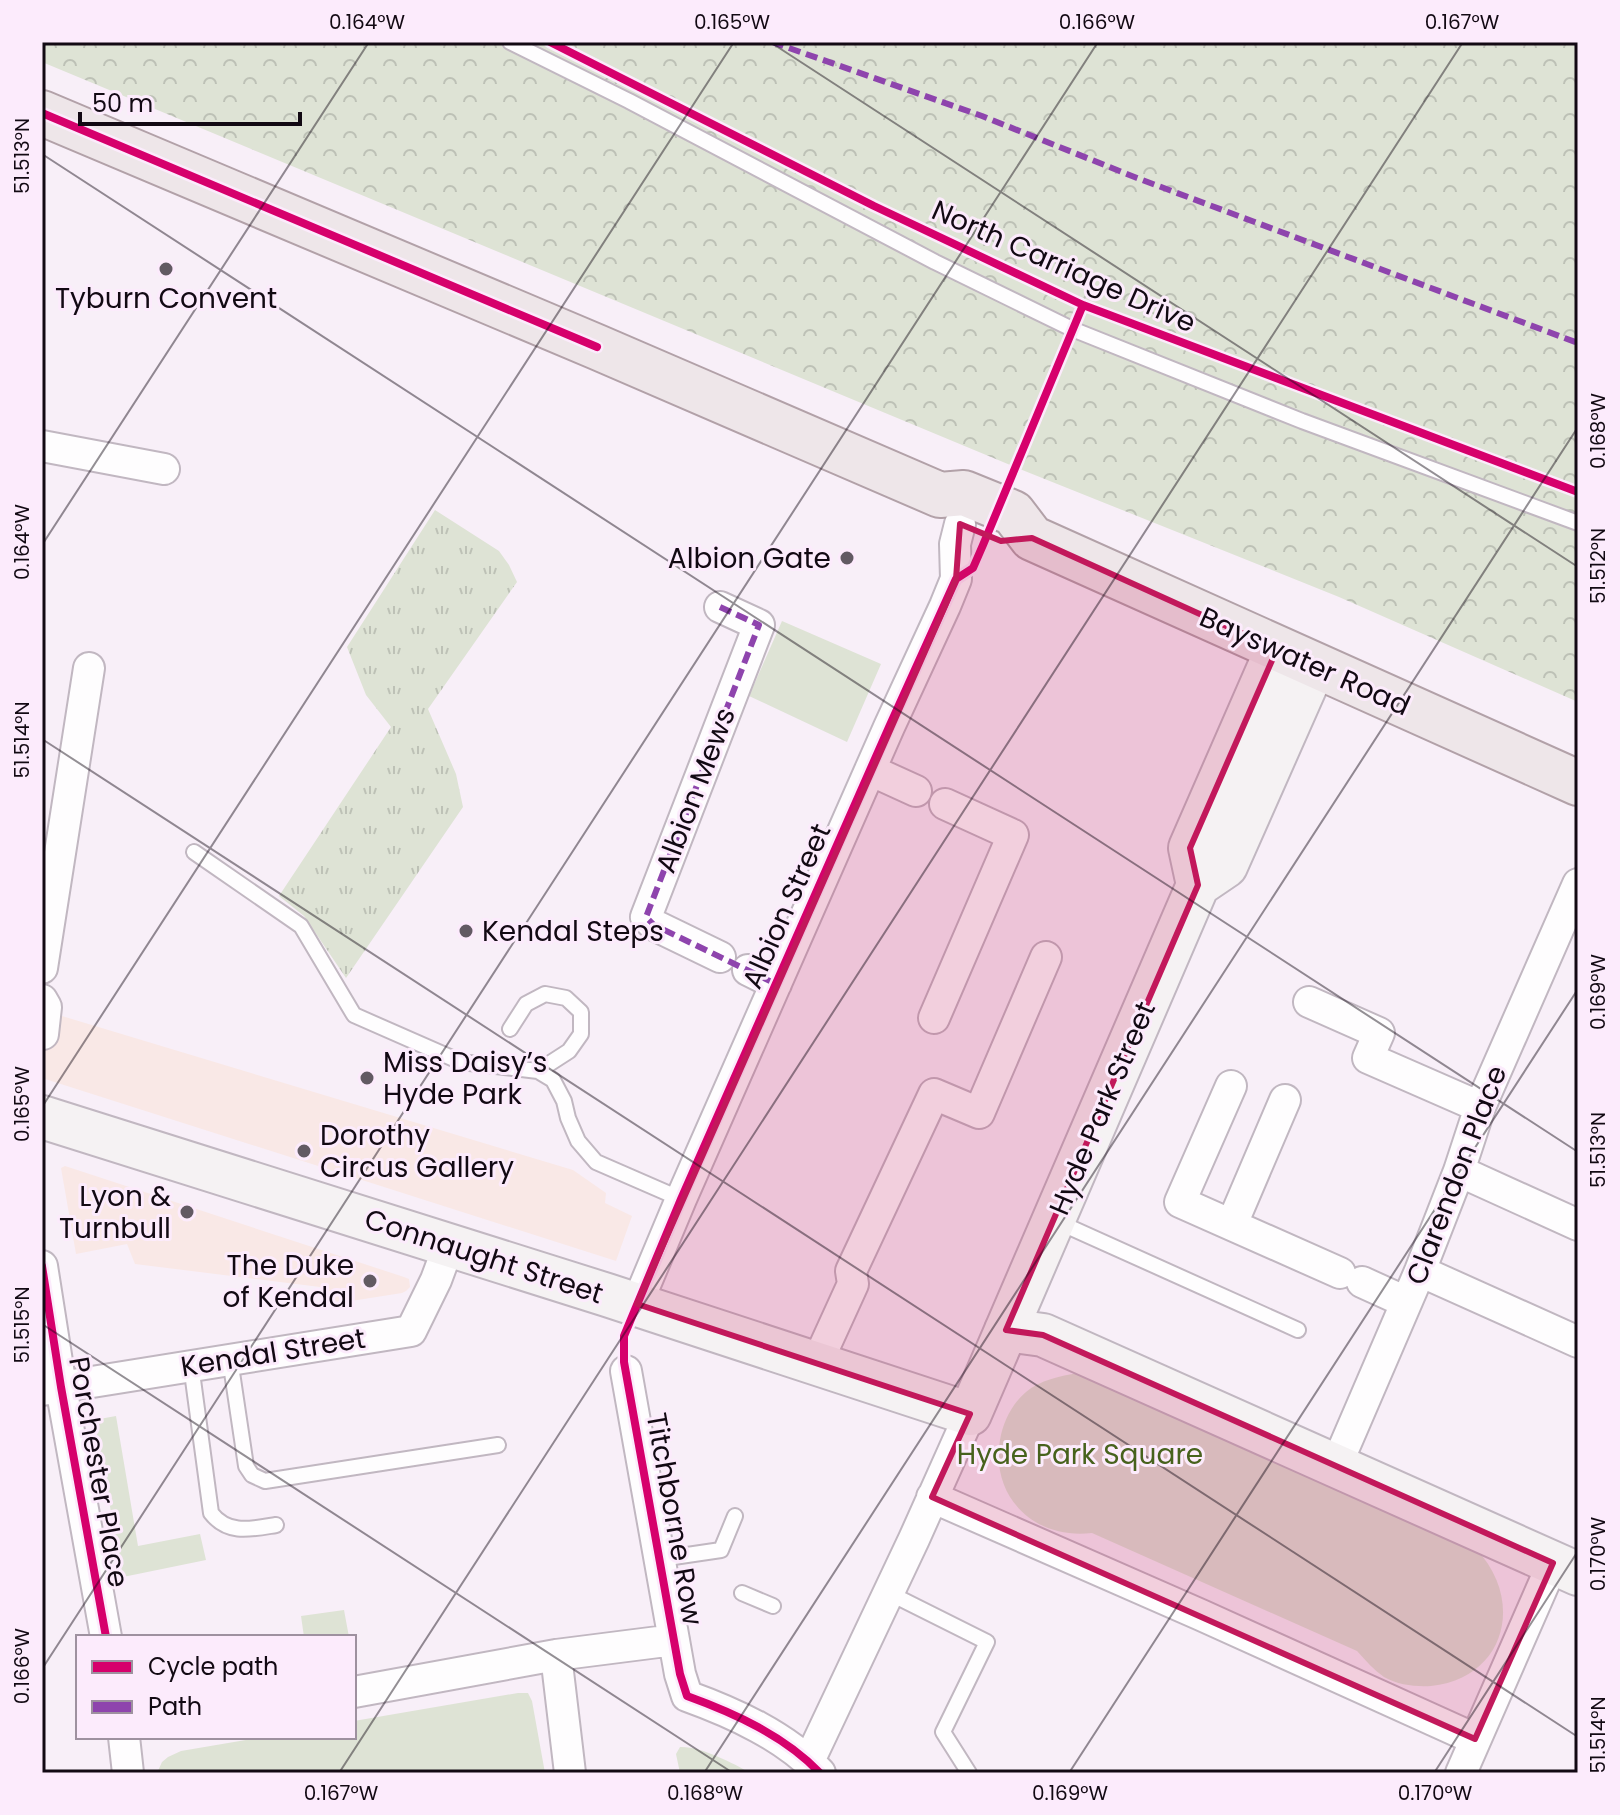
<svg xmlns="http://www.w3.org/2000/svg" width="1620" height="1815" viewBox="0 0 1620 1815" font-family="Poppins,sans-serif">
<defs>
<pattern id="grass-tufts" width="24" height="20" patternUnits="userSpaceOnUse" patternTransform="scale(2)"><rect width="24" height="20" fill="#dee3d5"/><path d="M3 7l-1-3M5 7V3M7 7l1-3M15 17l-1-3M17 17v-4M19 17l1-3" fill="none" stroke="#bdc1b6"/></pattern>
<pattern id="park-crowns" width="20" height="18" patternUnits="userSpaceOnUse" patternTransform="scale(2)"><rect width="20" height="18" fill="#dee3d5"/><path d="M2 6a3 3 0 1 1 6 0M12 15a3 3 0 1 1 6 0" fill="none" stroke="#bdc1b6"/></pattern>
</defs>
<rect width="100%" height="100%" fill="#f8eff8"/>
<path fill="#f9e8e6" d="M 42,1010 L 573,1170 L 606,1193 L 605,1203 L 632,1216 L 616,1261 L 42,1078 Z
M 65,1166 L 404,1277 L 409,1279 L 410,1287 L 406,1291 L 402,1293 L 332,1304 L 328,1288 L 135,1264 L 127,1244 L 76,1254 L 61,1168 Z"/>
<path fill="url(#grass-tufts)" d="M 435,510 L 499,551 L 509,565 L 517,582 L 428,709 L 456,774 L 463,807 L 346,978 L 304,916 L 279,896 L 391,727 L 366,695 L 347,647 Z"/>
<path fill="url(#park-crowns)" d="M 42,42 L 1578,42 L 1578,702 L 1339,597 L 1015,467 L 42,62 Z"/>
<path fill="#dee3d5" d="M 782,621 L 881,664 L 847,742 L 749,696 Z
M 1078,1373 L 1476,1549 C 1525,1600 1506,1678 1431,1686 C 1416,1687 1398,1685 1384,1677 C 1374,1670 1366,1661 1357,1651 L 1092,1533 C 1036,1540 990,1498 1000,1440 C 1003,1422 1012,1404 1026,1392 C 1040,1380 1060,1376 1078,1373 Z
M 116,1416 L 138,1546 L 200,1534 L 206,1560 L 123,1577 L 94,1420 Z
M 344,1610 L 349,1637 L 304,1637 L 301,1616 Z
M 518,1693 L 528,1693 L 532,1701 L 545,1773 L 157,1773 L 162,1762 L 168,1757 L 181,1751 L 263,1737 L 354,1737 L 354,1721 Z
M 680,1747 C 701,1746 732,1763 751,1773 L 680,1773 L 676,1754 Z"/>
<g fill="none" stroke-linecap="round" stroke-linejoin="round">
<defs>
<path id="lane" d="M 510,42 L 629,101 L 935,262 L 1072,329 L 1302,421 L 1578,523
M 194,852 L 301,926 L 354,1015 L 461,1062 L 538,1071 L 553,1080 L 564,1101 L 568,1118 L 578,1141 L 596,1162 L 681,1199
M 510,1029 L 526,1004 L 545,994 L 566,998 L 581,1012 L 581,1034 L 569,1051 L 538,1071
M 1058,1222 L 1298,1330
M 230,1359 L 246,1466 L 252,1475 L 265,1481 L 498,1445
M 191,1365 L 211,1513 C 228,1535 251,1529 276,1525
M 660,1559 L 721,1550 L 735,1516
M 742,1593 L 773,1606
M 889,1593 L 987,1642 L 943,1732 L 969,1773"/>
<path id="street" d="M 42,446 L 164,469
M 870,770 L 916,791
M 720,957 L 654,925 L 646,917 L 759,625 L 720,607
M 42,968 L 89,668
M 748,970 L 776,984
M 42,1000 L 46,1007 L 43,1034
M 1309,1002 L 1379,1033 L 1368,1058 L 1480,1107
M 934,1018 L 1013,835 L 945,804
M 1231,1086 L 1180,1202 L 1340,1273
M 1459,1171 L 1578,1225
M 1232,1224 L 1285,1100
M 42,1266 L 61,1387 L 106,1637
M 1420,1271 L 1578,1342
M 1362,1282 L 1406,1302
M 637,1304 L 681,1199 L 889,727 L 945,606 L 956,579 L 955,544 L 960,524
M 817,1363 L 853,1284 L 851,1271 L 934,1094 L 979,1113 L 1046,957
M 626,1371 L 680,1674 L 687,1696 C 734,1713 785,1736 820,1773
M 42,1390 L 411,1331 L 436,1280 L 449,1245
M 1336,1466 L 1420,1271 L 1459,1171 L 1480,1107 L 1578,884
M 932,1497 L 1201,1615 L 1475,1739
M 556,1655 L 570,1773
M 354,1692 L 556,1655 L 674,1640
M 124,1737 L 128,1773
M 809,1761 L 914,1539 L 970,1414
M 1461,1773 L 1553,1563"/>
<path id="secondary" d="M 1198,885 L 1190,848 L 1277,649
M 42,1117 L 607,1295 L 970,1414 L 1198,885 L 1226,866 L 1315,665
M 1006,1330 L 1043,1335 L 1578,1574"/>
<path id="primary" d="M 42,113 L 597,347 L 940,495 L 964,493 L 1013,513 L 1032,538 L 1578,783"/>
</defs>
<use href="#lane" stroke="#c1b7c1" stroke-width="18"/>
<use href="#street" stroke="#c1b7c1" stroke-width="34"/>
<use href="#secondary" stroke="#c1b7c1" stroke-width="46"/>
<use href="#primary" stroke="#b2a1a8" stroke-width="48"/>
<use href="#lane" stroke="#fefdfe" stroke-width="14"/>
<use href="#street" stroke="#fefdfe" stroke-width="30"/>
<use href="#secondary" stroke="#f5f2f3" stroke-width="42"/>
<use href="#primary" stroke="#eee6e9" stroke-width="44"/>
<path stroke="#8e44ad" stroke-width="6" stroke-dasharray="12 6" stroke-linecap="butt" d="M 772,42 L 982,116 L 1137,178 L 1578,343
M 720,607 L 759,625 L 646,917 L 654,925 L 776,984"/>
<defs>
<path id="cycleway" d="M 550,42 L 874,206 L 1083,305 L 1578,492
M 42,113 L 597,347
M 42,1266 L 61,1387 L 106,1637
M 820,1773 C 785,1736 734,1713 687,1696 L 680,1674 L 624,1362 L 624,1336 L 681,1199 L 889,727 L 956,579 L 973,568 L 983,545 L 1083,305"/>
</defs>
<use href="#cycleway" stroke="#fcebfc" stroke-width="13"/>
<use href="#cycleway" stroke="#d6006c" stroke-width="8"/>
</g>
<path fill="#c2185b" fill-opacity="0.2" stroke="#c2185b" stroke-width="6" stroke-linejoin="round" d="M 960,524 L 1001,541 L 1032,538 L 1277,649 L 1190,848 L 1198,885 L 1006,1330 L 1043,1335 L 1553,1563 L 1475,1739 L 932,1497 L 970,1414 L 637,1304 L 945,606 L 956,579 Z"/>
<path fill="none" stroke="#120913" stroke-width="2" stroke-opacity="0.45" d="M 770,42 L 1578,567M 42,154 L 1578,1152M 42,545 L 369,42M 42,739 L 1578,1737M 42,1107 L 734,42M 42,1324 L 733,1773M 42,1669 L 1098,42M 339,1773 L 1463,42M 704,1773 L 1578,427M 1069,1773 L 1578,989M 1434,1773 L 1578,1551"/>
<g fill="#625a63" stroke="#fcebfc" stroke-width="3">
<circle cx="166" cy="269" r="8"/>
<circle cx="847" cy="558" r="8"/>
<circle cx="466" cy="931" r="8"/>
<circle cx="367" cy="1078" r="8"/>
<circle cx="304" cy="1151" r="8"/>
<circle cx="187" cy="1212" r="8"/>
<circle cx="370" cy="1281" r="8"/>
</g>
<g text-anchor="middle" stroke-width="6" stroke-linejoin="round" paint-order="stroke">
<g font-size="28" fill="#120913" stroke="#fcebfc">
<text transform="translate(1064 266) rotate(24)" y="10">North Carriage Drive</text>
<text transform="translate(1305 661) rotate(24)" y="10">Bayswater Road</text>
<text transform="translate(695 790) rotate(-69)" y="10">Albion Mews</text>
<text transform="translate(786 906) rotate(-66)" y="10">Albion Street</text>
<text transform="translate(1102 1108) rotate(-67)" y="10">Hyde Park Street</text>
<text transform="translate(1456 1175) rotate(-69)" y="10">Clarendon Place</text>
<text transform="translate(484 1256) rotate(18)" y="10">Connaught Street</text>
<text transform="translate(273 1352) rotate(-9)" y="10">Kendal Street</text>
<text transform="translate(99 1472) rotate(80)" y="10">Porchester Place</text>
<text transform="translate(675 1519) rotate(80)" y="10">Titchborne Row</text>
</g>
<g font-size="28" fill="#120913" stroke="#fcebfc" text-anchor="end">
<text x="166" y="308" text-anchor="middle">Tyburn Convent</text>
<text x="831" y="568">Albion Gate</text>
<text x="482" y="941" text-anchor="start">Kendal Steps</text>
<text x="383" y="1072" text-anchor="start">Miss Daisy’s<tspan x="383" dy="32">Hyde Park</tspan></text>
<text x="320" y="1145" text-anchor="start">Dorothy<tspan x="320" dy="32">Circus Gallery</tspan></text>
<text x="171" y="1206">Lyon &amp;<tspan x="171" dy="32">Turnbull</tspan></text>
<text x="354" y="1275">The Duke<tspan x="354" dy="32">of Kendal</tspan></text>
</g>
<g font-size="28" fill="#47621d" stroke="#fcebfc">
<text x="1080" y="1464">Hyde Park Square</text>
</g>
</g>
<rect width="1620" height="1815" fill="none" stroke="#fcebfc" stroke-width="88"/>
<rect x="76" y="1635" width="280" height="104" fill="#fcebfc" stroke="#9e919f" stroke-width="2"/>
<rect x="92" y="1661" width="40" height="12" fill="#d6006c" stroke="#9e919f" stroke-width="2"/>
<text x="148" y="1675" font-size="24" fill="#120913">Cycle path</text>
<rect x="92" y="1701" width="40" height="12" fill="#8e44ad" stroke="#9e919f" stroke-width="2"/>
<text x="148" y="1715" font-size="24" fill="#120913">Path</text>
<path d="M80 112v12h220v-12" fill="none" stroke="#120913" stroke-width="4"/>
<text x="92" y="112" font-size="24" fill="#120913" stroke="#fcebfc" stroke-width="6" paint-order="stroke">50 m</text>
<rect x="44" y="44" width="1532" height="1727" fill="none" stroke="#120913" stroke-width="3"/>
<g font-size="20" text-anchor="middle" fill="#120913">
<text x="367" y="29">0.164°W</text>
<text x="732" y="29">0.165°W</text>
<text x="1097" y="29">0.166°W</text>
<text x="1462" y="29">0.167°W</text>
<text transform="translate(22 156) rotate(-90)" y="7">51.513°N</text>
<text transform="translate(1598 431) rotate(-90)" y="7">0.168°W</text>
<text transform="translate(22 542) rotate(-90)" y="7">0.164°W</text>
<text transform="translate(1598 566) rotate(-90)" y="7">51.512°N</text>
<text transform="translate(22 740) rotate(-90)" y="7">51.514°N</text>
<text transform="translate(1598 992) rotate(-90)" y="7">0.169°W</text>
<text transform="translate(22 1104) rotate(-90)" y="7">0.165°W</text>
<text transform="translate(1598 1150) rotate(-90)" y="7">51.513°N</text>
<text transform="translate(22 1325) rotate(-90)" y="7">51.515°N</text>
<text transform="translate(1598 1554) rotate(-90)" y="7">0.170°W</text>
<text transform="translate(22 1666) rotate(-90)" y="7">0.166°W</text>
<text transform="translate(1598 1735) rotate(-90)" y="7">51.514°N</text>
<text x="341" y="1800">0.167°W</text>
<text x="705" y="1800">0.168°W</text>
<text x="1070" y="1800">0.169°W</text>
<text x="1435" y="1800">0.170°W</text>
</g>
</svg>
